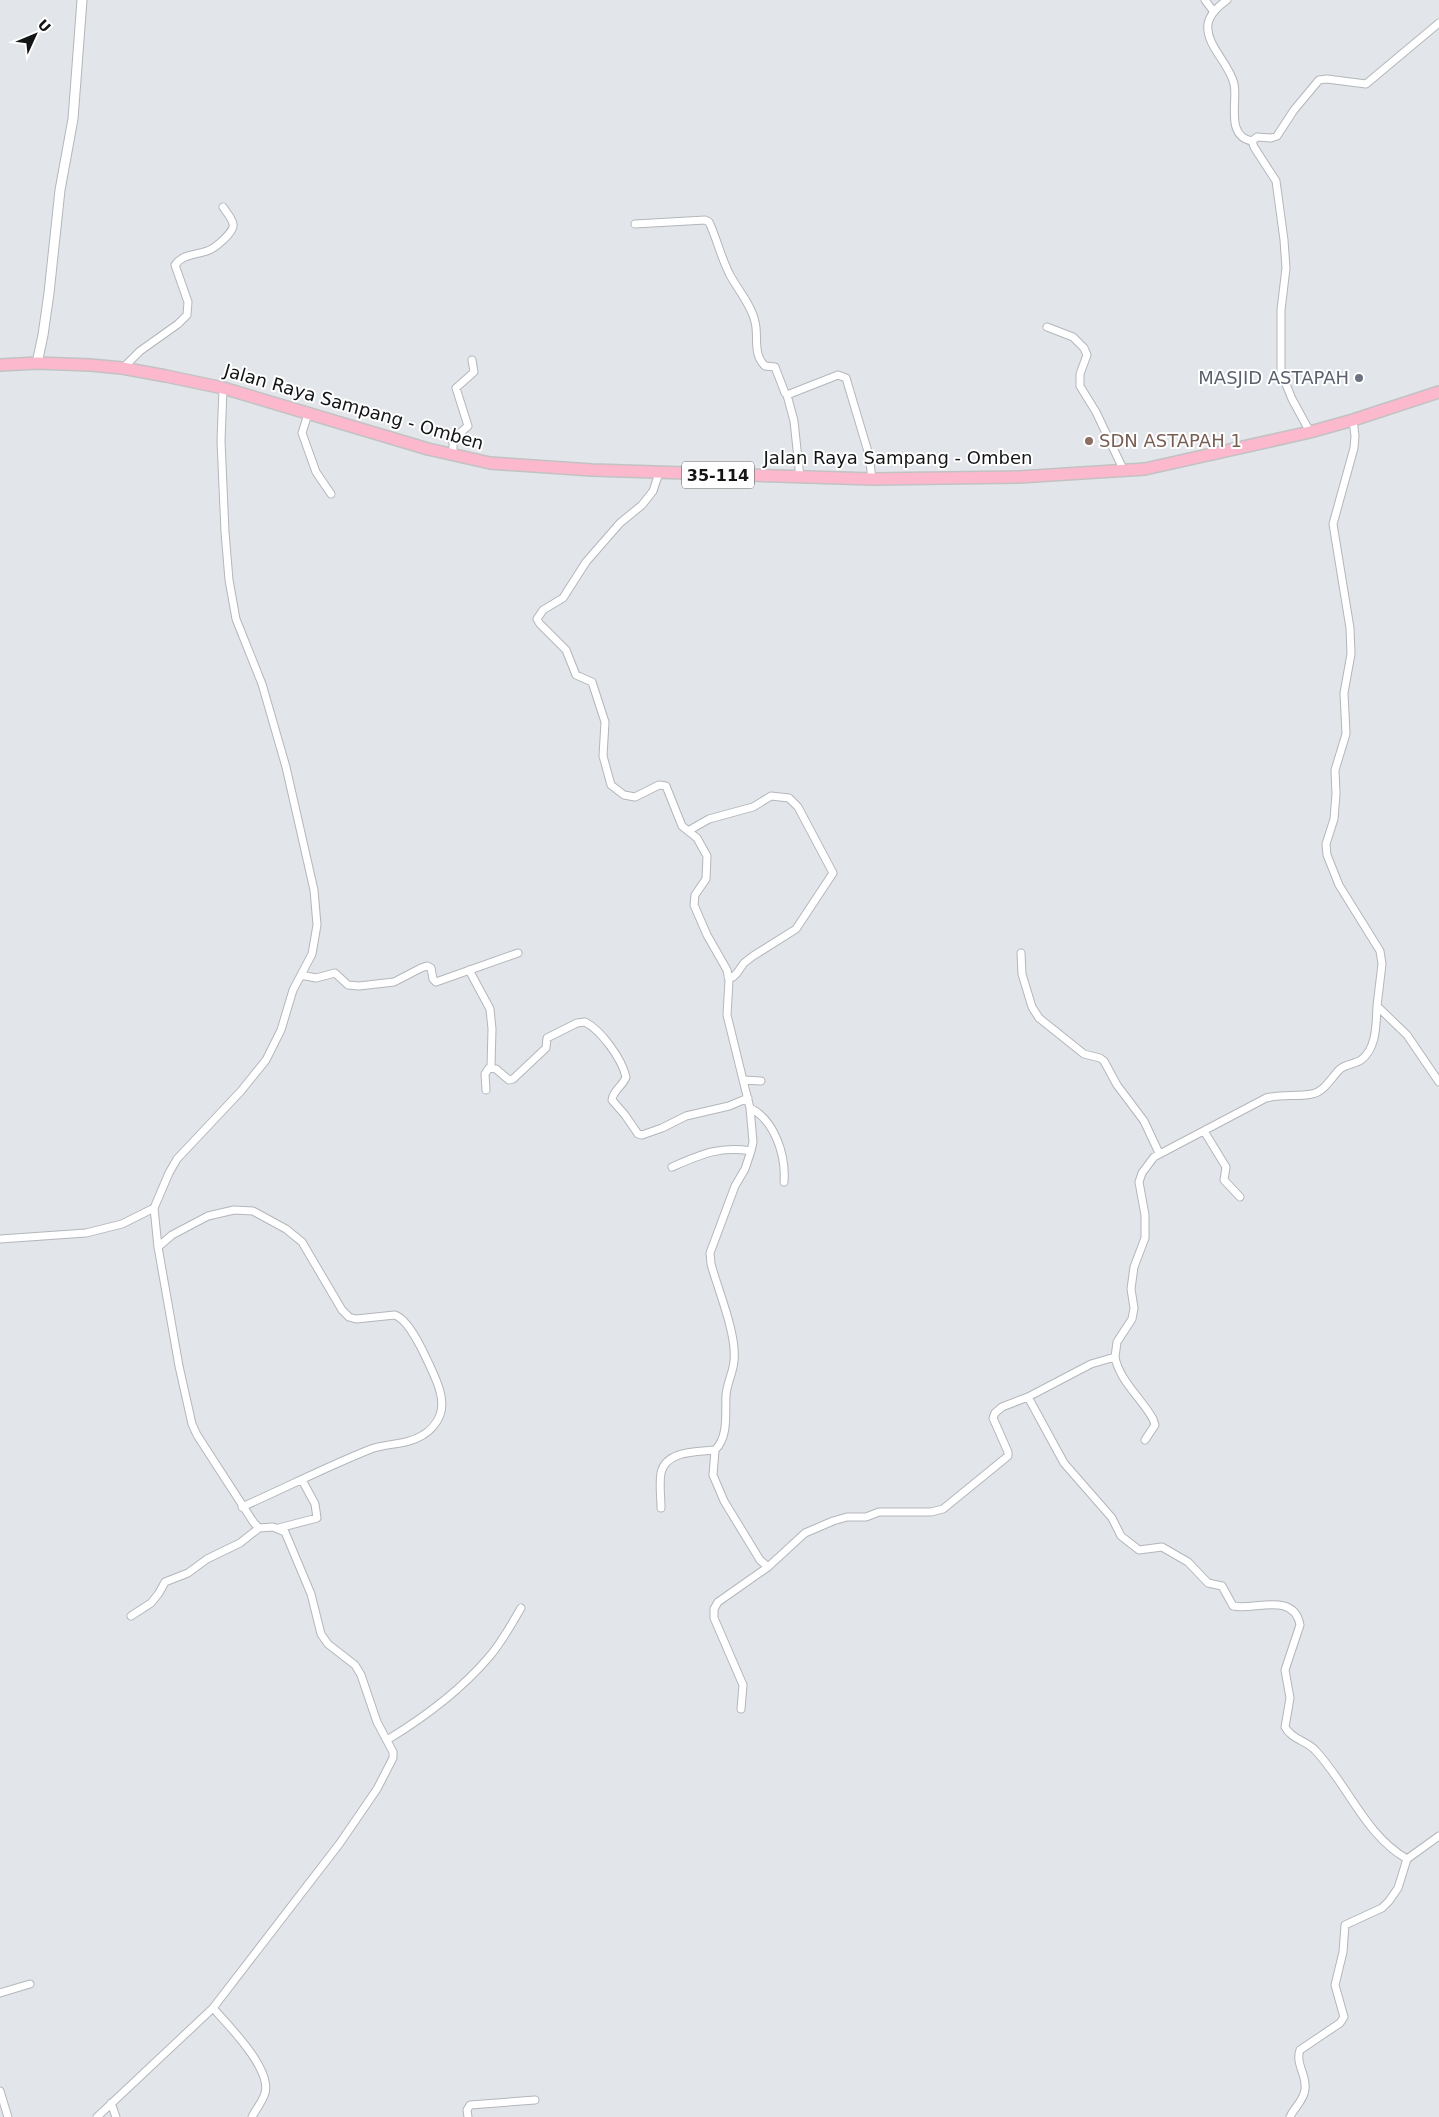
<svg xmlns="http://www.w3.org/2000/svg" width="1439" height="2117" viewBox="0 0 1439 2117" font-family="'DejaVu Sans',sans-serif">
<rect width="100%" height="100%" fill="#e2e5ea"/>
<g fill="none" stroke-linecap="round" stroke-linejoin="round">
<defs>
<path id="minor" d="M 1205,0 L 1214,12
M 1227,0 C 1219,6 1210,13 1208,24 C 1205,45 1230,64 1234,84 C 1238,101 1225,136 1252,141
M 635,224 L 705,220 L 709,222 C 717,239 721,258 730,275 C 738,290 752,306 755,322 C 759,336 752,353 765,366 L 775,367 L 785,393 L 787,395 L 838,375 L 846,378 L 869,455 L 872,479
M 1047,327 L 1073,337 L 1084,348 L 1087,355 L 1080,374 L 1080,386 L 1096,412 L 1124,471
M 123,368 L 140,351 L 178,324 L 187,315 L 188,302 L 175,265 C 183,254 195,255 207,251 C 214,249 235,232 233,224 C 232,218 226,212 223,207
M 787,395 L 794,421 L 800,478
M 308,414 L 302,433 L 316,472 L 331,494
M 1353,420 L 1355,436 L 1354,448 L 1333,524 L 1350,628 L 1351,654 L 1344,693 L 1346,734 L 1335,770 L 1336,794 L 1334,819 L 1326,844 L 1327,855 L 1339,885 L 1380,951 L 1382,964 L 1377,1006 L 1407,1035 L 1439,1082
M 1310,432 L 1292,399 L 1281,372 L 1281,310 L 1286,268 L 1284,240 L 1276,181 L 1254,147 L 1252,141 L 1257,137 L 1271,138 L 1277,136 L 1294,110 L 1319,80 L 1327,79 L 1366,84 L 1439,23
M 453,455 L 453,439 L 468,426 L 456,388 L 474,372 L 472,360
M 659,473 L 653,491 L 642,505 L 620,523 L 586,562 L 563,598 L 543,610 L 537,619 L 540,624 L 566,650 L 576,675 L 592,682 L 605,722 L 603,756 L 611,785 L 624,795 L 635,797 L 659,785 L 666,786 L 682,826 L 697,838 L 707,856 L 706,879 L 695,895 L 694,905 L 707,935 L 727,970 L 729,980 L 727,1015 L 743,1080 L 761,1081
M 688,831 L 709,819 L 753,807 L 771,796 L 789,798 L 798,807 L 833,873 L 796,929 L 753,956 L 744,963 L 737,973 L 733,977 L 728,976
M 1021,953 L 1022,974 L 1032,1007 L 1039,1018 L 1084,1054 L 1100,1058 L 1104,1061 L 1117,1085 L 1144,1121 L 1159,1153
M 469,970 L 490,1009 L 492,1029 L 491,1067
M 301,975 L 316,978 L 335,973 L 348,985 L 359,986 L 394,982 L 421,968 L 427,966 L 431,968 L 433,979 L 436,982 L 518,953
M 486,1090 L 485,1074 L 489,1068 L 496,1069 L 509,1080 L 513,1079 L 546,1048 L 547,1038 L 577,1023 L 585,1022 C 601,1030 622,1059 626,1077 C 623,1086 613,1090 612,1100 L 625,1115 L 638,1134 L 642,1135 L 662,1128 L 686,1116 L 729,1106 L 748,1098
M 750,1108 C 775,1120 786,1156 784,1182
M 1204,1131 L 1226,1167 L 1224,1180 L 1240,1197
M 672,1167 C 702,1154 719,1146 751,1151
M 0,1239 L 86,1233 L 122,1224 L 154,1208
M 158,1247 L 172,1235 L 208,1216 L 234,1210 L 253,1211 L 286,1229 L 302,1242 L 342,1310 L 349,1317 L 356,1319 L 395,1315 C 409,1320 423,1351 429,1364 C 436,1379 446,1399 440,1415 C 437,1423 430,1431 423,1435 C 407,1445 388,1443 371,1449 C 328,1466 285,1488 242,1507
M 1115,1357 C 1119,1380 1142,1399 1153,1419 L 1155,1425 L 1145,1440
M 1028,1397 L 1064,1463 L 1112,1518 L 1121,1536 L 1139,1550 L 1162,1547 L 1188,1562 L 1208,1583 L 1222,1586 L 1233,1606 C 1253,1611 1294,1591 1300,1625 L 1285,1670 L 1290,1698 L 1285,1727 C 1291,1739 1307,1741 1315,1750 C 1348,1785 1365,1835 1407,1859
M 715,1450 L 713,1475 L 724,1501 L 760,1560 L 768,1567 L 805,1533 L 833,1521 L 847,1517 L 866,1517 L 879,1512 L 931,1512 L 943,1509 L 1008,1456 L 1008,1452 L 993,1418 L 995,1413 L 1002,1407 L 1028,1397 L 1091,1364 L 1115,1357 L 1117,1342 L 1132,1319 L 1134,1308 L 1131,1289 L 1134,1267 L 1145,1238 L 1145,1215 L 1139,1182 L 1142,1173 L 1154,1157 L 1266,1098 C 1283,1094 1296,1097 1312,1094 C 1324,1092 1331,1078 1340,1069 C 1346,1064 1355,1064 1361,1060 C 1377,1048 1376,1024 1377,1006
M 661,1508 C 661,1497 659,1484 661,1473 C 666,1450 698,1452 715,1450 C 729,1437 725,1412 726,1395 C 727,1383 733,1373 734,1361 C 737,1334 718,1290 711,1264 L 710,1253 L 735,1186 L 745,1169 L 751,1151 L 753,1142 L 750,1108 L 743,1080
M 279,1528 L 317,1518 L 315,1504 L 302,1480
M 131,1616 L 151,1603 L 159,1593 L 165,1582 L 188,1573 L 207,1559 L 240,1543 L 259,1528
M 741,1709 L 743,1685 L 714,1618 L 714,1609 L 718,1602 L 768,1567
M 387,1740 C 425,1717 460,1691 489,1657 C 502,1642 511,1625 521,1608
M 0,1993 L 30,1984
M 213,2008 C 228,2025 272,2069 265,2093 C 263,2101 256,2109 252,2117
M 0,2091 L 8,2117
M 111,2103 L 116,2117
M 97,2117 L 213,2008 L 340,1843 L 377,1789 L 393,1758 L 393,1752 L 377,1722 L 361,1675 L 355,1665 L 328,1644 L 321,1634 L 311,1594 L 285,1532 L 273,1527 L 259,1528 L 254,1523 L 197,1435 L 192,1424 L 179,1366 L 158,1247 L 154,1208 L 169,1173 L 177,1159 L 241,1091 L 266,1060 L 281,1030 L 293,990 L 312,954 L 317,925 L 314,890 L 286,767 L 262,684 L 236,619 L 229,580 L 225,532 L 221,441 L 223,388
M 468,2117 L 467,2110 L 470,2105 L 535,2100
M 1290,2117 C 1294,2107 1304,2101 1305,2089 C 1307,2075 1295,2064 1300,2050 L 1340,2023 L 1344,2017 L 1335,1985 L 1343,1952 L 1345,1925 L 1382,1908 L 1389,1901 L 1398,1888 L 1407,1859 L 1439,1836"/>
<path id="tertiary" d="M 37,363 L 43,335 L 49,293 L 60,190 L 73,119 L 82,0"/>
<path id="primary" d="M 0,365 L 37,363 L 90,365 L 122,368 L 166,376 L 223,388 L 428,449 L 490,463 L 592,470 L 872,479 L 1019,477 L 1145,469 L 1310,432 L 1353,420 L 1439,392"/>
</defs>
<use href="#minor" stroke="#b3b6bb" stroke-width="9"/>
<use href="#tertiary" stroke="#b3b6bb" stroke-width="11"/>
<use href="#primary" stroke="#c2c2c3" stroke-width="14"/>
<use href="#minor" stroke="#fff" stroke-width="7"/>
<use href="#tertiary" stroke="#fff" stroke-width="9"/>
<use href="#primary" stroke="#fcb8cd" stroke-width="11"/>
</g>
<circle fill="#6b7280" stroke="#fff" stroke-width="2" cx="1359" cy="378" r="5"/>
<circle fill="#8d6e63" stroke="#fff" stroke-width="2" cx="1089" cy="441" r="5"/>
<g text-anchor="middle" stroke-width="4" stroke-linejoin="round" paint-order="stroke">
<rect fill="#fff" stroke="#5a5b5d" stroke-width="1" x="682" y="461.5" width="72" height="27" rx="4"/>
<g font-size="16" font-weight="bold" fill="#141517">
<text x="718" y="481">35-114</text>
</g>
<g font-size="18" fill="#5b616d" stroke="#fff" text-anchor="end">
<text x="1349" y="384">MASJID ASTAPAH</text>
</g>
<g font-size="18" fill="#141517" stroke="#fff">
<text transform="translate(354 407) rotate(16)" y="6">Jalan Raya Sampang - Omben</text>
<text x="898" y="464">Jalan Raya Sampang - Omben</text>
</g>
<g font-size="18" fill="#785e54" stroke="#fff" text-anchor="start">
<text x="1099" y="447">SDN ASTAPAH 1</text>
</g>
</g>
<g transform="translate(35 35) rotate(46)" stroke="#ffffff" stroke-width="4" paint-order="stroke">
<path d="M0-4L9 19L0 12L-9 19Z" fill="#141517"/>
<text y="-8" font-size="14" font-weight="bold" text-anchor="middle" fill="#141517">U</text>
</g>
</svg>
